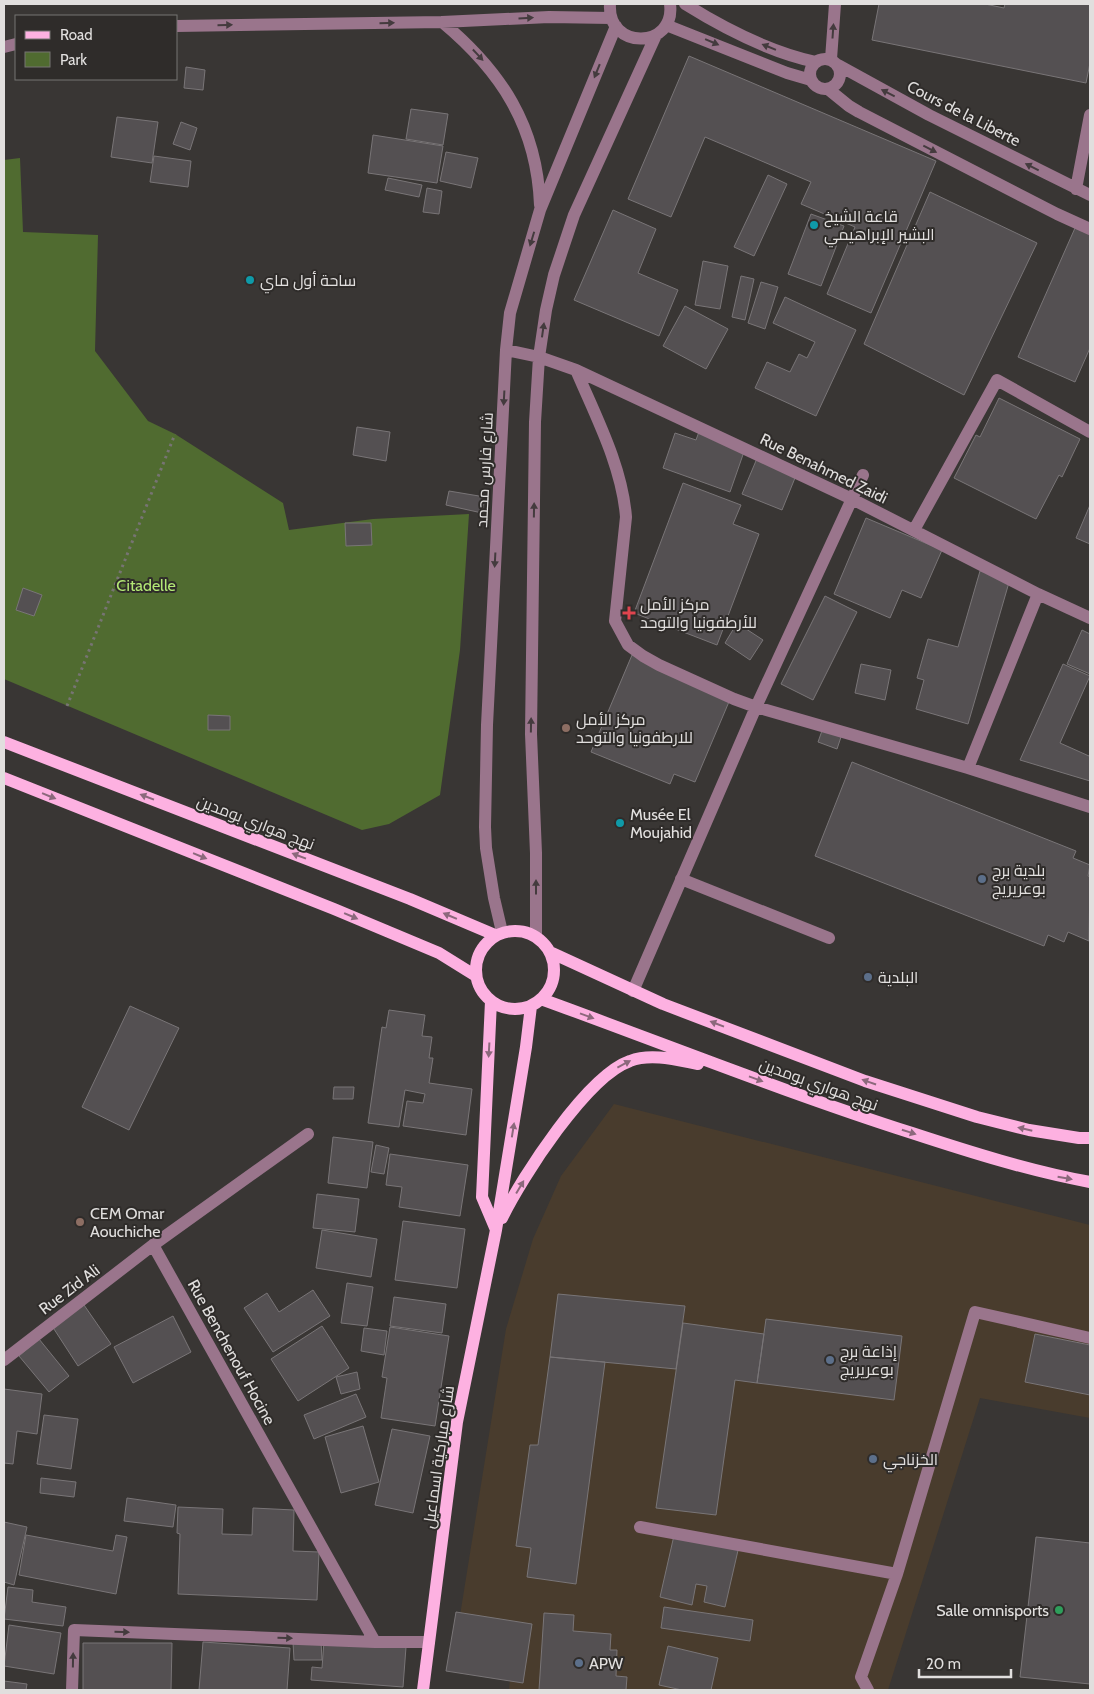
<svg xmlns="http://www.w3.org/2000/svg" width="1094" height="1694" viewBox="0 0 1094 1694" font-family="Cabin,Cairo,sans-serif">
<rect width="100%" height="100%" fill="#393634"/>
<path fill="#493c2d" d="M 614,1104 L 1090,1225 L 1090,1418 L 980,1398 L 888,1690 L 509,1690 L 514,1633 L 458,1628 L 506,1329 L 533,1239 L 561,1176 Z"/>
<path fill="#506b30" d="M 20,158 L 23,232 L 98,235 L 95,351 L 148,421 L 175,434 L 283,503 L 289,530 L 373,519 L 469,514 L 460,650 L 440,795 L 389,824 L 362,830 L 4,679 L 4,160 Z"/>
<path fill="#545052" stroke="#797577" d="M 879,4 L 985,4 L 1004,8 L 1005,4 L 1090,4 L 1090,63 L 1086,83 L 872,40 Z
M 689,56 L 936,161 L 871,313 L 827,294 L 855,227 L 801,204 L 811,182 L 705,137 L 671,217 L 628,199 Z
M 186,67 L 205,70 L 203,90 L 184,88 Z
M 411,109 L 448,114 L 443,145 L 406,139 Z
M 117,117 L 158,122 L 152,163 L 111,157 Z
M 181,122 L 197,128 L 190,150 L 173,144 Z
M 373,135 L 443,146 L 437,183 L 368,173 Z
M 446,152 L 478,158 L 471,188 L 440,181 Z
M 154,156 L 191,161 L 188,187 L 150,182 Z
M 768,175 L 787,184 L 754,256 L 734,247 Z
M 388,178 L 422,185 L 419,197 L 385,190 Z
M 427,188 L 442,191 L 439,214 L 423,212 Z
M 930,192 L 1037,243 L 964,395 L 864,344 Z
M 613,210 L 656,229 L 638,273 L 678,290 L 659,336 L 574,300 Z
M 811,214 L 844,226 L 821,286 L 788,274 Z
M 1075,228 L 1090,234 L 1090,348 L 1075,382 L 1018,357 Z
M 703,261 L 728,266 L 720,309 L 695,305 Z
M 741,276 L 754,279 L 745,320 L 732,317 Z
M 761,282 L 778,287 L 765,329 L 748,323 Z
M 785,297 L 856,330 L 816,416 L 755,388 L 767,362 L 790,372 L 799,354 L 807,358 L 815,342 L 773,323 Z
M 685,306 L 728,329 L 706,369 L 663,346 Z
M 999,398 L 1080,439 L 1062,477 L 1059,475 L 1036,519 L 954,478 L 976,435 L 980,437 Z
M 357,427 L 390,432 L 386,461 L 353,455 Z
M 700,429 L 746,446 L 730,492 L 663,468 L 675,433 L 696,440 Z
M 758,456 L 797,473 L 782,510 L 742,494 Z
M 683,483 L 741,505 L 733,524 L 759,534 L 717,645 L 634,613 Z
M 449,491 L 485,497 L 482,513 L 446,505 Z
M 1090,505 L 1090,544 L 1076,538 Z
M 866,518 L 942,550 L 921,598 L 902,590 L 890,618 L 834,594 Z
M 345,523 L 371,523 L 372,545 L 346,546 Z
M 980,571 L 1010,579 L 968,724 L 916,709 L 924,680 L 917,678 L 928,639 L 958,647 Z
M 23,588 L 42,595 L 34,616 L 16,610 Z
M 825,596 L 857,612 L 813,700 L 781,684 Z
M 737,623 L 763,640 L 750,660 L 725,643 Z
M 1082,630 L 1090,634 L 1090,674 L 1067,664 Z
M 632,655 L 731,697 L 695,782 L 674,774 L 670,784 L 591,752 Z
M 861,664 L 891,670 L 885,700 L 855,693 Z
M 1063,664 L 1090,676 L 1060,743 L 1089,756 L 1090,753 L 1090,781 L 1020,760 Z
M 208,715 L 230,716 L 230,730 L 208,730 Z
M 824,725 L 843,731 L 837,749 L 818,742 Z
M 852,762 L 1076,851 L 1073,858 L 1090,865 L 1088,876 L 1090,877 L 1089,941 L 1068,932 L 1064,942 L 1048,935 L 1044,946 L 815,856 Z
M 130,1006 L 179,1028 L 129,1130 L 82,1107 Z
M 389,1010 L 425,1015 L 422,1036 L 432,1037 L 429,1058 L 433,1058 L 429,1083 L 472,1089 L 466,1135 L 403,1126 L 407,1101 L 423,1103 L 425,1094 L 405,1090 L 399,1127 L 368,1123 L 382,1027 L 386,1028 Z
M 334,1087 L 354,1087 L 353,1099 L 333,1099 Z
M 333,1137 L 373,1142 L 367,1188 L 328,1183 Z
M 376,1145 L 389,1148 L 384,1174 L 371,1172 Z
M 390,1154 L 468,1165 L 460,1216 L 399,1207 L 402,1187 L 386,1185 Z
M 317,1194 L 359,1199 L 355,1232 L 313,1228 Z
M 403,1221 L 465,1229 L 457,1288 L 395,1280 Z
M 322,1230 L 377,1239 L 371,1277 L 316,1268 Z
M 347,1283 L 373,1287 L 367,1326 L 341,1323 Z
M 313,1290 L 330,1316 L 273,1352 L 244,1308 L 267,1293 L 279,1312 Z
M 558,1294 L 685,1306 L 676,1369 L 550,1357 Z
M 394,1297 L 446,1304 L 442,1333 L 390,1326 Z
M 84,1305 L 111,1344 L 78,1366 L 52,1326 Z
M 173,1316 L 191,1352 L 133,1383 L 114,1347 Z
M 766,1319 L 902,1336 L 894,1400 L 757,1383 Z
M 683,1323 L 764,1334 L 757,1383 L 735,1380 L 716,1515 L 656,1508 Z
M 322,1326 L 349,1368 L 298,1401 L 271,1359 Z
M 390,1327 L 449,1336 L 435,1426 L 381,1418 L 387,1378 L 382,1377 Z
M 364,1328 L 387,1331 L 384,1355 L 361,1351 Z
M 1035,1334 L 1090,1345 L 1090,1395 L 1025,1382 Z
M 39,1339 L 69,1376 L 49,1392 L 19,1356 Z
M 550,1357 L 605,1362 L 576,1584 L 527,1577 L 531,1548 L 516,1546 L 530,1445 L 538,1445 Z
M 357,1372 L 360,1389 L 341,1394 L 336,1377 Z
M 4,1389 L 42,1394 L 37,1434 L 17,1431 L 13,1464 L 4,1463 Z
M 356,1394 L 366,1417 L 314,1439 L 304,1415 Z
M 44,1415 L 78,1419 L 71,1469 L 37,1464 Z
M 363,1426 L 379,1482 L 341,1493 L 325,1437 Z
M 392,1429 L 430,1436 L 413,1513 L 375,1505 Z
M 41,1478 L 76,1482 L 74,1497 L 40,1493 Z
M 127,1498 L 176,1505 L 173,1527 L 124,1521 Z
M 178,1507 L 223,1509 L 222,1534 L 252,1535 L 253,1508 L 294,1510 L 293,1551 L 319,1552 L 317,1600 L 178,1594 L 180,1534 L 177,1533 Z
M 4,1522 L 27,1527 L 14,1585 L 4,1582 Z
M 675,1531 L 739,1546 L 725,1607 L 704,1602 L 707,1586 L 696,1584 L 692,1605 L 660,1597 Z
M 26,1535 L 113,1551 L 116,1535 L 127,1537 L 116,1594 L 19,1575 Z
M 1036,1537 L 1090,1543 L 1090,1684 L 1020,1677 Z
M 8,1587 L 33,1590 L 32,1602 L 66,1607 L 63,1626 L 4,1619 Z
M 664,1607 L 753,1620 L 750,1641 L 661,1628 Z
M 456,1612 L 532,1624 L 523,1683 L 446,1671 Z
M 544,1613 L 574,1615 L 573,1631 L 611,1634 L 610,1650 L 617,1650 L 616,1676 L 627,1677 L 626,1690 L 539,1690 Z
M 9,1625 L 61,1633 L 54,1674 L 4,1666 Z
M 321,1641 L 322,1660 L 294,1660 L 293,1642 Z
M 324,1641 L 406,1647 L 403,1687 L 311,1680 L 312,1667 L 322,1668 Z
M 203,1642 L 290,1648 L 287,1690 L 199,1690 Z
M 83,1643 L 172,1643 L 171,1690 L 83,1690 Z
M 668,1646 L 718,1658 L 711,1690 L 682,1690 L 659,1685 Z
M 4,1681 L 27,1684 L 26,1690 L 4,1690 Z"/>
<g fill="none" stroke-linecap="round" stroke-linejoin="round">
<path stroke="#777473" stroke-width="3" stroke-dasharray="2.5 4" stroke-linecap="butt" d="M 67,706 L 175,434"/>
<path stroke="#9a758c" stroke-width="12" d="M 610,4 C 607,51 676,49 670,4
M 685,4 C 725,29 769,52 816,62
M 442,22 C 501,71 537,126 540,205
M 666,25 L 787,73 L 811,80
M 176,26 L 442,22 L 549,17 L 611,18
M 4,47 L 16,44
M810 74a15 15 0 1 1 30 0a15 15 0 1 1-30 0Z
M 831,59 L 835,4
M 838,65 L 929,115 L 1090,195
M 828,89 L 849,106 L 859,112 L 1057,214 L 1090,229
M 1076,189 L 1090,115
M 506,350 L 539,357 L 576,370 L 852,499 L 1038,594 L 1090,618
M 576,370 C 596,417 622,466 626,517 L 615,621 L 628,645 L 643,656 L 659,665 L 734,699 L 756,707 L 968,768
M 914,530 L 997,380 L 1090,432
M 1038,594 L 968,768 L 1090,807
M 681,879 L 829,938
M 502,932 L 494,898 L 486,848 L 485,827 L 487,725 L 506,350 L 510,313 L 540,210 L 616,26
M 536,936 L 536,853 L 531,734 L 535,422 L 539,357 L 546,310 L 554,275 L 574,215 L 656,35
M 633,991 L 756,707 L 863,475
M 308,1134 L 153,1245 L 375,1642
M 4,1360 L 153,1245
M 640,1527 L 897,1574 L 975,1312 L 1090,1338
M 72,1690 L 74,1630 L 375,1642 L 429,1642
M 868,1690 L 861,1677 L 897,1574"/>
<path stroke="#fdb1e1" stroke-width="12" d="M 4,742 L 410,899 L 495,935
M 4,778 L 334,909 L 439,953 L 476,976
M476 970a39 39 0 1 1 78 0a39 39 0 1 1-78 0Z
M 552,953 L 663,1004 L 865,1081 L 977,1117 L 1029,1130 L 1079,1138 L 1090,1138
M 541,999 C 665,1044 787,1093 912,1133 C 970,1152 1030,1171 1090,1182
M 491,1001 L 482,1197 L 496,1230
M 502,1218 C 522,1177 587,1076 630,1061 C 651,1053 677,1060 698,1064
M 423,1690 L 457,1422 L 496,1230 L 526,1047 L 531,1006"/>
</g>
<defs><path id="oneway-solid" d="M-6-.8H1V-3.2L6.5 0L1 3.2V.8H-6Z" transform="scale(1.25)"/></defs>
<g fill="#443b3e">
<use href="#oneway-solid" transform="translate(526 18) rotate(-3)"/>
<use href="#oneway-solid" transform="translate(387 23) rotate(-1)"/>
<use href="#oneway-solid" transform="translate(225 25) rotate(-1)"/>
<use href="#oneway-solid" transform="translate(833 31) rotate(-86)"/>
<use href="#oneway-solid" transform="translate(712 42) rotate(23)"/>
<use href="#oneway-solid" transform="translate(769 47) rotate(-158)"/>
<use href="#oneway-solid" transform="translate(478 55) rotate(47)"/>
<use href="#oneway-solid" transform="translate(597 71) rotate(112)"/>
<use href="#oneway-solid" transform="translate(888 93) rotate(-153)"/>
<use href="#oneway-solid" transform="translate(930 149) rotate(27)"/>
<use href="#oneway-solid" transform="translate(1032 167) rotate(-153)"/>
<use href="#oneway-solid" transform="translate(532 239) rotate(107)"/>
<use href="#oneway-solid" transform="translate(543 330) rotate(-82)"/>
<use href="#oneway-solid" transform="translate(504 398) rotate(93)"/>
<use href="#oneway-solid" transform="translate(534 510) rotate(-89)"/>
<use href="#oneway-solid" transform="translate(495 560) rotate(93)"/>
<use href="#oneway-solid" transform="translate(531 725) rotate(-89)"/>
<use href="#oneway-solid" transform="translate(536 887) rotate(-90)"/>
<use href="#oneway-solid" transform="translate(122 1632) rotate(2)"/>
<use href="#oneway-solid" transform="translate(285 1638) rotate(2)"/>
<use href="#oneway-solid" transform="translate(73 1660) rotate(-89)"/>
</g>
<g fill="#8c687c">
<use href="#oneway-solid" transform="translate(49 796) rotate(22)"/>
<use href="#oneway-solid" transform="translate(147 797) rotate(-159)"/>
<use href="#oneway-solid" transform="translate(200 856) rotate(22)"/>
<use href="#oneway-solid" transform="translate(299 856) rotate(-159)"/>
<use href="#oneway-solid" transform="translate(351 916) rotate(23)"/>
<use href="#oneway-solid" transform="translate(450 916) rotate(-157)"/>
<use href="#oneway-solid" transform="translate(587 1016) rotate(20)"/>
<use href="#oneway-solid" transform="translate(717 1024) rotate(-159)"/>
<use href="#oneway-solid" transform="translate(489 1050) rotate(93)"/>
<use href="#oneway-solid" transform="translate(624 1064) rotate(-28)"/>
<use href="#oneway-solid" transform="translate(756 1079) rotate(20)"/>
<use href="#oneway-solid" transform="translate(869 1082) rotate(-161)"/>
<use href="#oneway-solid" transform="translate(1025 1129) rotate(-167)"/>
<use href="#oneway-solid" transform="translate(513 1130) rotate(-81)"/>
<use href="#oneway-solid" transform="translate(909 1132) rotate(18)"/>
<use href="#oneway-solid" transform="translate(1065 1178) rotate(10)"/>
<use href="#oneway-solid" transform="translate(520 1187) rotate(-59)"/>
</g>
<g fill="#0f9aa8" stroke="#2f2c2a" stroke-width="2">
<circle cx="814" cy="225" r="5"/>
<circle cx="250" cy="280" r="5"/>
<circle cx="620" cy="823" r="5"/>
</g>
<path fill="#e0444e" stroke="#2f2c2a" stroke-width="2" d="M626.5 605.5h5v5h5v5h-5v5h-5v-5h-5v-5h5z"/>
<g fill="#8d6e63" stroke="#2f2c2a" stroke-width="2">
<circle cx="566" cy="728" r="5"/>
<circle cx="80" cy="1222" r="5"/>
</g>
<g fill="#5c6f8a" stroke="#2f2c2a" stroke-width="2">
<circle cx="982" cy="879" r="5"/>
<circle cx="868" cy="977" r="5"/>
<circle cx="830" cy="1360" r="5"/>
<circle cx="873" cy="1459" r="5"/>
<circle cx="579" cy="1663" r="5"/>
</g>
<circle fill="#2e9e5b" stroke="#2f2c2a" stroke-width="2" cx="1059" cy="1610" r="5"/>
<g text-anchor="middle" stroke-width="4" stroke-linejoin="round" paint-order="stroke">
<g font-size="16" fill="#e1dfde" stroke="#2f2c2a">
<text transform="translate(964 113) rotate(27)" y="6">Cours de la Liberte</text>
<text transform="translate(824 468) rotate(26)" y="6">Rue Benahmed Zaidi</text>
<text transform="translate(484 470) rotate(-87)" y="6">شارع فارس محمد</text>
<text transform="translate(256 822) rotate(21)" y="6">نهج هواري بومدين</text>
<text transform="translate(819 1084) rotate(20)" y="6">نهج هواري بومدين</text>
<text transform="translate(69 1289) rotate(-37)" y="6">Rue Zid Ali</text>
<text transform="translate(232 1352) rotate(61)" y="6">Rue Benchenouf Hocine</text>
<text transform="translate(438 1457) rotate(-82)" y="6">شارع مباركية اسماعيل</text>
</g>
<g font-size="16" fill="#e1dfde" stroke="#2f2c2a" text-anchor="start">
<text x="824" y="222">قاعة الشيخ<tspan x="824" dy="18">البشير الإبراهيمي</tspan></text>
<text x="260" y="286">ساحة أول ماي</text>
<text x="640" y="610">مركز الأمل<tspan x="640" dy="18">للأرطفونيا والتوحد</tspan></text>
<text x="576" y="725">مركز الأمل<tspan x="576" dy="18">للارطفونيا والتوحد</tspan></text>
<text x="630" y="820">Musée El<tspan x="630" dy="18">Moujahid</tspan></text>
<text x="992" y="876">بلدية برج<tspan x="992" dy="18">بوعريريج</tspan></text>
<text x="878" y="983">البلدية</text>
<text x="90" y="1219">CEM Omar<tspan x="90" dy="18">Aouchiche</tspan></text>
<text x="840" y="1357">إذاعة برج<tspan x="840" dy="18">بوعريريج</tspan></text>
<text x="883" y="1465">الخزناجي</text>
<text x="1049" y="1616" text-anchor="end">Salle omnisports</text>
<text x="589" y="1669">APW</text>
</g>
<g font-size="16" fill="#b3e875" stroke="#2f2c2a">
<text x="146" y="591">Citadelle</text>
</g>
</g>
<rect width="1094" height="1694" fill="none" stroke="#e1dfde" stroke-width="10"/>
<rect x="15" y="15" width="162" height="65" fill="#2f2c2a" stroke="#767472"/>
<rect x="25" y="31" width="25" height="8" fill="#fdb1e1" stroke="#767472"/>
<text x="60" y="40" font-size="15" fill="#e1dfde">Road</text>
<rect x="25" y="52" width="25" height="15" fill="#506b30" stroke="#767472"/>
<text x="60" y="65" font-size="15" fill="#e1dfde">Park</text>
<path d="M919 1669v8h92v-8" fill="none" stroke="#e1dfde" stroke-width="2.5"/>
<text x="926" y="1669" font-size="15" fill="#e1dfde" stroke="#2f2c2a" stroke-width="4" paint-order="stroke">20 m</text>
</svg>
